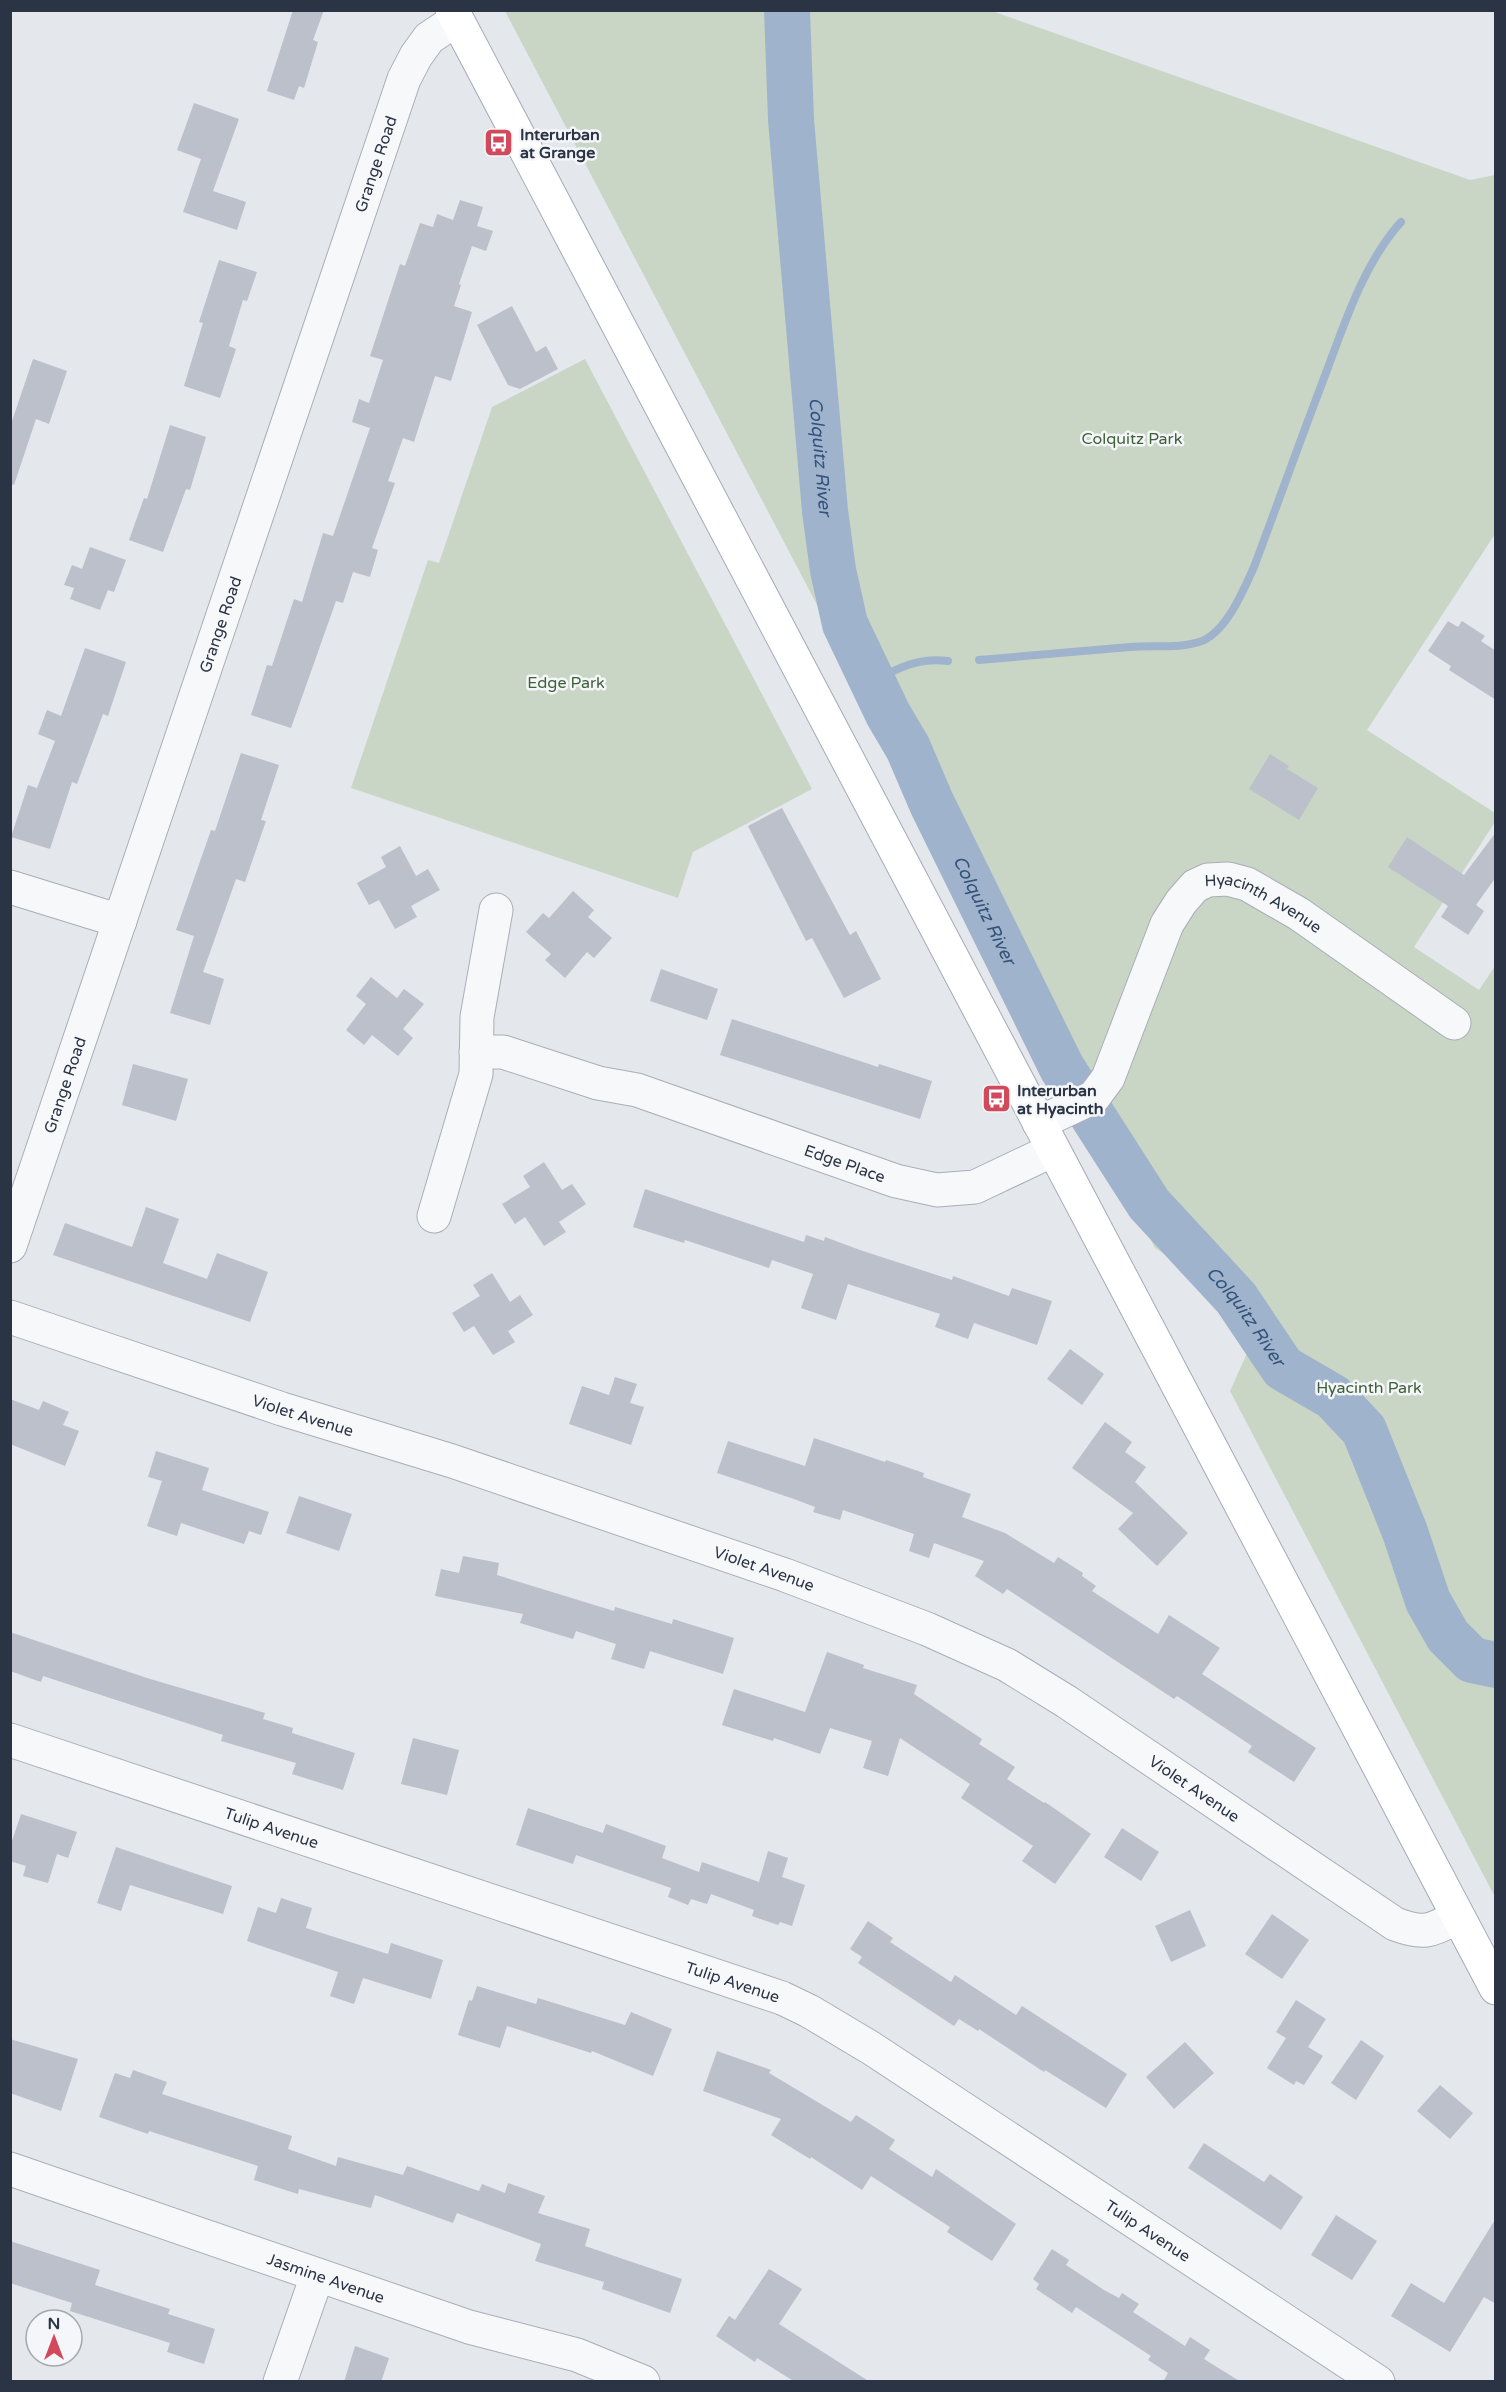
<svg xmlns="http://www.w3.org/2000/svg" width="1506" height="2392" viewBox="0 0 1506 2392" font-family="'Varela Round',sans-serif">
<rect width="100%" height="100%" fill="#e4e7ec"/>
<path fill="#c9d6c5" d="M 505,11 L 992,11 L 1470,180 L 1495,175 L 1495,534 L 1367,730 L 1495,813 L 1495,822 L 1414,947 L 1479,990 L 1495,966 L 1495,1897 L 1230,1391 L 1263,1318 L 1155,1248 Z
M 585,359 L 812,789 L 693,852 L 678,898 L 351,788 L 428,560 L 439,563 L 492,407 Z"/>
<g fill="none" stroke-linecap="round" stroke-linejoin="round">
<path stroke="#9fb4cc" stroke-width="8" d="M 979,660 C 1030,656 1080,651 1130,647 C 1153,645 1180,649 1202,641 C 1227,631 1244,589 1254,567 C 1278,503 1301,438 1326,373 C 1345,322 1364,263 1401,222
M 873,682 C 897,668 919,657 948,661"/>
<path stroke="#9fb4cc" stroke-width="46" id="s1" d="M 787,10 L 791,120 L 825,511 L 833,570 L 845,624 L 888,714 L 908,748 L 932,804 L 1062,1068 L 1149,1204 L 1236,1298 L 1283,1368 L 1333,1397 L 1364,1430 L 1405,1532 L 1428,1601 L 1448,1636 L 1472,1660 L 1496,1665"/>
</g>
<path fill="#bbc0ca" d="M 293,10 L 324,10 L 313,40 L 318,42 L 304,88 L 299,86 L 294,100 L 267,91 Z
M 194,103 L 239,119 L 213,191 L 246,202 L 237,230 L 183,212 L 201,159 L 177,150 Z
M 460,200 L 483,207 L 477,226 L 493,231 L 486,251 L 472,246 L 459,284 L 461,285 L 454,306 L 472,312 L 451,381 L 435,376 L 414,442 L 403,438 L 388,481 L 395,483 L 372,548 L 378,550 L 370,577 L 353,572 L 343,603 L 336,601 L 291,728 L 251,715 L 267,665 L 272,666 L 294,599 L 302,602 L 323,533 L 333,536 L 370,428 L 352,422 L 359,399 L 369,403 L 383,360 L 370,356 L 400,264 L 405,266 L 420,223 L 433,227 L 437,214 L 453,220 Z
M 219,260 L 257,272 L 247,301 L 243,300 L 229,346 L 236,349 L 220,398 L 184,386 L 203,323 L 199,322 Z
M 512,306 L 536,352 L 546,346 L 558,369 L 520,389 L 508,385 L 477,325 Z
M 33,359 L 67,371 L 49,424 L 36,419 L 14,485 L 10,484 L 10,427 Z
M 170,425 L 206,437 L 190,490 L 186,489 L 163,552 L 129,540 L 144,498 L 147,499 Z
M 90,547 L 126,560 L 114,592 L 108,590 L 100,610 L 70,599 L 74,588 L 64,585 L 72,565 L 82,569 Z
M 1448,621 L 1458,627 L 1462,621 L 1485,636 L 1481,641 L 1496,651 L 1496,700 L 1449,670 L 1451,666 L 1428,651 Z
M 85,648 L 126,662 L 108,716 L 103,714 L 77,784 L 72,782 L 50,849 L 11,837 L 28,785 L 37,788 L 55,741 L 38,734 L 47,710 L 61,716 Z
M 241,753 L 279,765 L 261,820 L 266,821 L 245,882 L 236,879 L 203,972 L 224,979 L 210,1025 L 170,1013 L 194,936 L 176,930 L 211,830 L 215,831 Z
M 1270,754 L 1289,766 L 1287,769 L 1318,788 L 1299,820 L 1249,789 Z
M 782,808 L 850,935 L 856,931 L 881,979 L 844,998 L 812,938 L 806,941 L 748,826 Z
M 1496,832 L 1496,877 L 1476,905 L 1484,911 L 1468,935 L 1441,917 L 1448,906 L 1388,867 L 1407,837 L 1464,875 Z
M 400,846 L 416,876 L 428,869 L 440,890 L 411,906 L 417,917 L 395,929 L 379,900 L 369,905 L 357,883 L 386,867 L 381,857 Z
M 573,891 L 594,910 L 588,917 L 612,938 L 594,958 L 587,952 L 565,978 L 545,960 L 551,954 L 526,932 L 543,913 L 549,918 Z
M 661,969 L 718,989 L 707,1020 L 650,1001 Z
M 371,977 L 397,998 L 404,989 L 424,1004 L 403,1029 L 413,1038 L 398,1056 L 372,1035 L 364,1045 L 346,1030 L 366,1004 L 356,996 Z
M 732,1019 L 878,1067 L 879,1064 L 932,1081 L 920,1119 L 720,1055 Z
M 133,1064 L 188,1079 L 176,1121 L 122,1105 Z
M 544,1162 L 562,1190 L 572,1184 L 586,1204 L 559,1222 L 566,1232 L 544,1246 L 525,1217 L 515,1224 L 502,1204 L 530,1187 L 523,1176 Z
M 645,1189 L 804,1242 L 806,1235 L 824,1241 L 825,1237 L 860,1250 L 952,1280 L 953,1276 L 1009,1296 L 1012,1288 L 1052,1301 L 1037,1345 L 974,1323 L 968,1339 L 935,1327 L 940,1314 L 848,1284 L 836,1320 L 801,1308 L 813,1274 L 772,1260 L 769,1268 L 685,1240 L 684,1243 L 633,1227 Z
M 146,1207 L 179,1219 L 163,1263 L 207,1279 L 217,1253 L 268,1272 L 250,1322 L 53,1255 L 65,1223 L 132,1247 Z
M 492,1273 L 510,1302 L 520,1295 L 533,1315 L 508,1331 L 515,1342 L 493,1355 L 474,1326 L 464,1332 L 452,1313 L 480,1296 L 473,1285 Z
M 1070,1349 L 1104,1374 L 1082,1405 L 1047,1379 Z
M 615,1377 L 637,1384 L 630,1403 L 644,1407 L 631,1445 L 569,1424 L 582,1386 L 609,1395 Z
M 10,1399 L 39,1410 L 43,1401 L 69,1412 L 63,1425 L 79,1431 L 65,1466 L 10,1444 Z
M 1105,1422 L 1132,1442 L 1125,1452 L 1146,1467 L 1135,1482 L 1188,1533 L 1157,1566 L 1118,1529 L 1133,1513 L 1072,1468 Z
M 814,1438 L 885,1462 L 886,1460 L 924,1473 L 923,1477 L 971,1494 L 962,1517 L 1005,1533 L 1054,1563 L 1058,1557 L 1083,1573 L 1082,1576 L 1096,1586 L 1092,1591 L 1158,1634 L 1169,1615 L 1220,1648 L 1202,1674 L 1316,1748 L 1294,1782 L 1248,1752 L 1252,1746 L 1177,1696 L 1174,1699 L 1007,1589 L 1003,1594 L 975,1576 L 984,1561 L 934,1543 L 929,1558 L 909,1551 L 914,1534 L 843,1510 L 840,1520 L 813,1512 L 815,1507 L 794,1499 L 717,1473 L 728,1441 L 805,1466 Z
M 156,1451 L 209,1468 L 202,1490 L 269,1512 L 261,1535 L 249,1531 L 244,1544 L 181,1523 L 177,1536 L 147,1526 L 162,1481 L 148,1477 Z
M 299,1496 L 352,1514 L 339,1551 L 286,1533 Z
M 463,1556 L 499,1563 L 497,1575 L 614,1611 L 615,1607 L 672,1624 L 673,1619 L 734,1638 L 723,1674 L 650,1651 L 644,1669 L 611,1659 L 616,1644 L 576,1631 L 573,1639 L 520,1623 L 523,1614 L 435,1596 L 441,1569 L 459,1573 Z
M 10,1632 L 147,1678 L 265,1713 L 263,1719 L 293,1728 L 292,1733 L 355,1753 L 343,1790 L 292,1774 L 296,1763 L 221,1741 L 223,1735 L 43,1676 L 41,1682 L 10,1671 Z
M 827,1652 L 864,1665 L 863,1668 L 917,1685 L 914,1694 L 982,1739 L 979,1744 L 1015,1767 L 1007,1779 L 1044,1803 L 1045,1802 L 1091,1834 L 1055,1884 L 1022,1861 L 1033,1846 L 961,1798 L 970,1784 L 900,1738 L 888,1776 L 863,1768 L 872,1741 L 830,1728 L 820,1754 L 774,1738 L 773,1741 L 722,1725 L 734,1689 L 805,1712 Z
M 413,1738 L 459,1750 L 447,1795 L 401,1784 Z
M 528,1808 L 603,1833 L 606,1824 L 666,1846 L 662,1858 L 699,1872 L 702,1862 L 759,1882 L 768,1851 L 788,1858 L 782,1877 L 805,1885 L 792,1926 L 780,1922 L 778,1925 L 752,1916 L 754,1910 L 711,1894 L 707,1904 L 691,1899 L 688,1905 L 668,1897 L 671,1888 L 576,1855 L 573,1864 L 516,1845 Z
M 21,1814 L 77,1832 L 68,1858 L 57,1854 L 48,1883 L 23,1876 L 26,1866 L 10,1861 L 10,1847 Z
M 1122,1828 L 1159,1852 L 1141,1881 L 1104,1857 Z
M 116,1847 L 232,1886 L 223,1914 L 130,1885 L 121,1911 L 97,1903 Z
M 281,1898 L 312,1908 L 306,1928 L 388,1954 L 391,1943 L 443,1960 L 431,1999 L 363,1978 L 354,2004 L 330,1996 L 338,1972 L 247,1941 L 258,1907 L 276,1913 Z
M 1190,1910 L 1206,1946 L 1171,1962 L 1155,1926 Z
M 1272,1914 L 1309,1940 L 1282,1979 L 1245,1954 Z
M 868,1921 L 893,1938 L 890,1942 L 951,1982 L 955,1975 L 1016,2015 L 1022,2006 L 1127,2074 L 1106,2108 L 1045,2070 L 1044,2072 L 979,2029 L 978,2031 L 959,2019 L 954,2026 L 858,1963 L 862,1957 L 850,1949 Z
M 477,1986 L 536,2004 L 538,1998 L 625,2025 L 631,2012 L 672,2029 L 653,2076 L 592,2051 L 591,2053 L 507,2026 L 500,2048 L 458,2035 L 469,2000 L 472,2001 Z
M 1296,2000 L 1326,2019 L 1308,2047 L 1323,2056 L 1304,2085 L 1296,2081 L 1294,2085 L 1267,2068 L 1286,2038 L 1276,2032 Z
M 10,2039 L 78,2059 L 61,2111 L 10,2093 Z
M 1361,2040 L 1384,2056 L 1356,2100 L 1331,2083 Z
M 1185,2042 L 1214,2073 L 1174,2109 L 1146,2077 Z
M 717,2051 L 771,2070 L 769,2073 L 851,2122 L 856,2115 L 895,2140 L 889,2149 L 932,2177 L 936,2169 L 1016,2224 L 992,2261 L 947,2232 L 950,2227 L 871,2176 L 862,2190 L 811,2157 L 810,2159 L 771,2135 L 781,2119 L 703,2091 Z
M 133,2070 L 167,2082 L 162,2094 L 292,2136 L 288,2149 L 336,2166 L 338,2157 L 403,2175 L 407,2166 L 479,2191 L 482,2184 L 505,2193 L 508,2183 L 545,2196 L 538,2213 L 590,2229 L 585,2246 L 682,2279 L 670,2313 L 602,2289 L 604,2282 L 535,2261 L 541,2244 L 457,2213 L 453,2223 L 375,2195 L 371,2208 L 299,2189 L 298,2194 L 254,2180 L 258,2166 L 149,2131 L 148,2134 L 99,2117 L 115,2073 L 130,2078 Z
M 1440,2085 L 1473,2113 L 1450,2139 L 1417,2111 Z
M 1204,2143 L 1264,2182 L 1270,2174 L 1303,2197 L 1281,2230 L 1188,2168 Z
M 1336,2215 L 1377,2241 L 1352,2280 L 1311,2255 Z
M 1496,2218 L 1496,2304 L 1484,2297 L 1450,2352 L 1391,2316 L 1411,2283 L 1444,2303 Z
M 10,2241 L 100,2270 L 95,2285 L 170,2309 L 168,2314 L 215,2329 L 204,2364 L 167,2352 L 170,2343 L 70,2311 L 72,2303 L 10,2283 Z
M 1052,2249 L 1069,2260 L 1066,2265 L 1104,2290 L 1119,2298 L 1122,2293 L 1139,2304 L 1133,2312 L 1185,2346 L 1190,2337 L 1210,2350 L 1204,2359 L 1241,2382 L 1163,2382 L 1168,2373 L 1148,2360 L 1151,2356 L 1076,2307 L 1072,2313 L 1036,2289 L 1039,2284 L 1033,2279 Z
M 769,2269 L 802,2289 L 779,2324 L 870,2382 L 795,2382 L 757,2358 L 755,2362 L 716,2336 L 729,2316 L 735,2320 Z
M 355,2346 L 389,2358 L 381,2382 L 344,2382 Z"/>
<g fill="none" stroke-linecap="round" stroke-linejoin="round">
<defs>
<g id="minor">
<path d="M 10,887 L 120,921"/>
<path id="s2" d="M 476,1052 L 503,1052 L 598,1083 L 637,1090 L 896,1181 L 937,1190 L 975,1187 L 1053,1150"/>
<path id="s3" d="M 1039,1123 L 1094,1097 L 1108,1078 L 1167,924 L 1181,902 L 1195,886 L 1208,880 L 1228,879 L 1247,884 L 1299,914 L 1454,1023"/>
<path d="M 434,1216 L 476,1074 L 477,1017 L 496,910"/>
<path id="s4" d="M 10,1246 L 404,79 L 416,56 L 429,38 L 456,20"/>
<path id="s5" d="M 10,1317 L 282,1409 L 452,1461 L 785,1575 L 927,1629 L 1007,1665 L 1067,1702 L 1395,1924 C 1425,1935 1430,1931 1457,1917"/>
<path id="s6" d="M 10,1740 L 782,1998 L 809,2011 L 871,2048 L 1378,2382"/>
<path id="s7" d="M 10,2169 L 469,2327 L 577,2355 L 643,2382"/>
<path d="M 280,2382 L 317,2276"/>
</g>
<path id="major" d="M 452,10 L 1496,1988"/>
</defs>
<use href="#minor" stroke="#a9aeb7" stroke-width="35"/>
<use href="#major" stroke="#a3abb8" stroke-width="35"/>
<use href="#minor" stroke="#f7f8fa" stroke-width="33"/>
<use href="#major" stroke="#fff" stroke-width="33"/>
</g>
<defs>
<symbol id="bus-square" viewBox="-11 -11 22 22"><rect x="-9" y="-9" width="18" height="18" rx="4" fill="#d1495b" stroke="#f4f6f9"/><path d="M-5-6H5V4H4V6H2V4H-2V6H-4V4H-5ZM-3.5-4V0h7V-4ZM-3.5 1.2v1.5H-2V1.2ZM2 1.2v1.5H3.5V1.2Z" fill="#fff"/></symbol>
</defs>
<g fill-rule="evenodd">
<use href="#bus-square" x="482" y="126" width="33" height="33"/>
<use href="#bus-square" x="980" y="1082" width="33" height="33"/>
</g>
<g text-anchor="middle" stroke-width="5" stroke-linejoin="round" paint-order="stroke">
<g font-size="16" font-weight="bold" fill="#2b3445" stroke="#f4f6f9" text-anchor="start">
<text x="520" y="140">Interurban<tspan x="520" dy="18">at Grange</tspan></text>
<text x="1017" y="1096">Interurban<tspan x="1017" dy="18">at Hyacinth</tspan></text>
</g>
<g font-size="16" fill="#2b3445" stroke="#f4f6f9">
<text dy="6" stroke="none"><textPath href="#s4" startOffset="1142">Grange Road</textPath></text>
<text dy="6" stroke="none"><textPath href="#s4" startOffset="656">Grange Road</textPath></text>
<text dy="6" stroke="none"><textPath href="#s3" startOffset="372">Hyacinth Avenue</textPath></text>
<text dy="6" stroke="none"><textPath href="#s4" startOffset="170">Grange Road</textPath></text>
<text dy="6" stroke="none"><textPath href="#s2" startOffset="387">Edge Place</textPath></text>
<text dy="6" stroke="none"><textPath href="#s5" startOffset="309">Violet Avenue</textPath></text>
<text dy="6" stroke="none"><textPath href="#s5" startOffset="795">Violet Avenue</textPath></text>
<text dy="6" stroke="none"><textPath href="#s5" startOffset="1281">Violet Avenue</textPath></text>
<text dy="6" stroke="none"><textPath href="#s6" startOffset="276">Tulip Avenue</textPath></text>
<text dy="6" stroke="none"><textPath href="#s6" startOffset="762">Tulip Avenue</textPath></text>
<text dy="6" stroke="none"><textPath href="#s6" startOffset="1248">Tulip Avenue</textPath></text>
<text dy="6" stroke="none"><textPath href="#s7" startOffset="334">Jasmine Avenue</textPath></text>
</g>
<g font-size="16" fill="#3f6138" stroke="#f4f6f9">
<text x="1132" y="444">Colquitz Park</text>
<text x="566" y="688">Edge Park</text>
<text x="1369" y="1393">Hyacinth Park</text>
</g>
<g font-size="18" font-style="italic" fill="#34527a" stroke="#f4f6f9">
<text dy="6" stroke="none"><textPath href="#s1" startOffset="448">Colquitz River</textPath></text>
<text dy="6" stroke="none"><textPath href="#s1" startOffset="936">Colquitz River</textPath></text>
<text dy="6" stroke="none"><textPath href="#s1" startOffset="1422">Colquitz River</textPath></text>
</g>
</g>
<rect width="1506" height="2392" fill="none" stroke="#2b3445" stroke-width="24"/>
<g transform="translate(54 2338)"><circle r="28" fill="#f4f6f9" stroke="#a4a8b1" stroke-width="1.5"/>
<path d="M0-4.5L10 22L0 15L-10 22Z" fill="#d1495b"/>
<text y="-9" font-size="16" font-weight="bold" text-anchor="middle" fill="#2b3445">N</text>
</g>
</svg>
